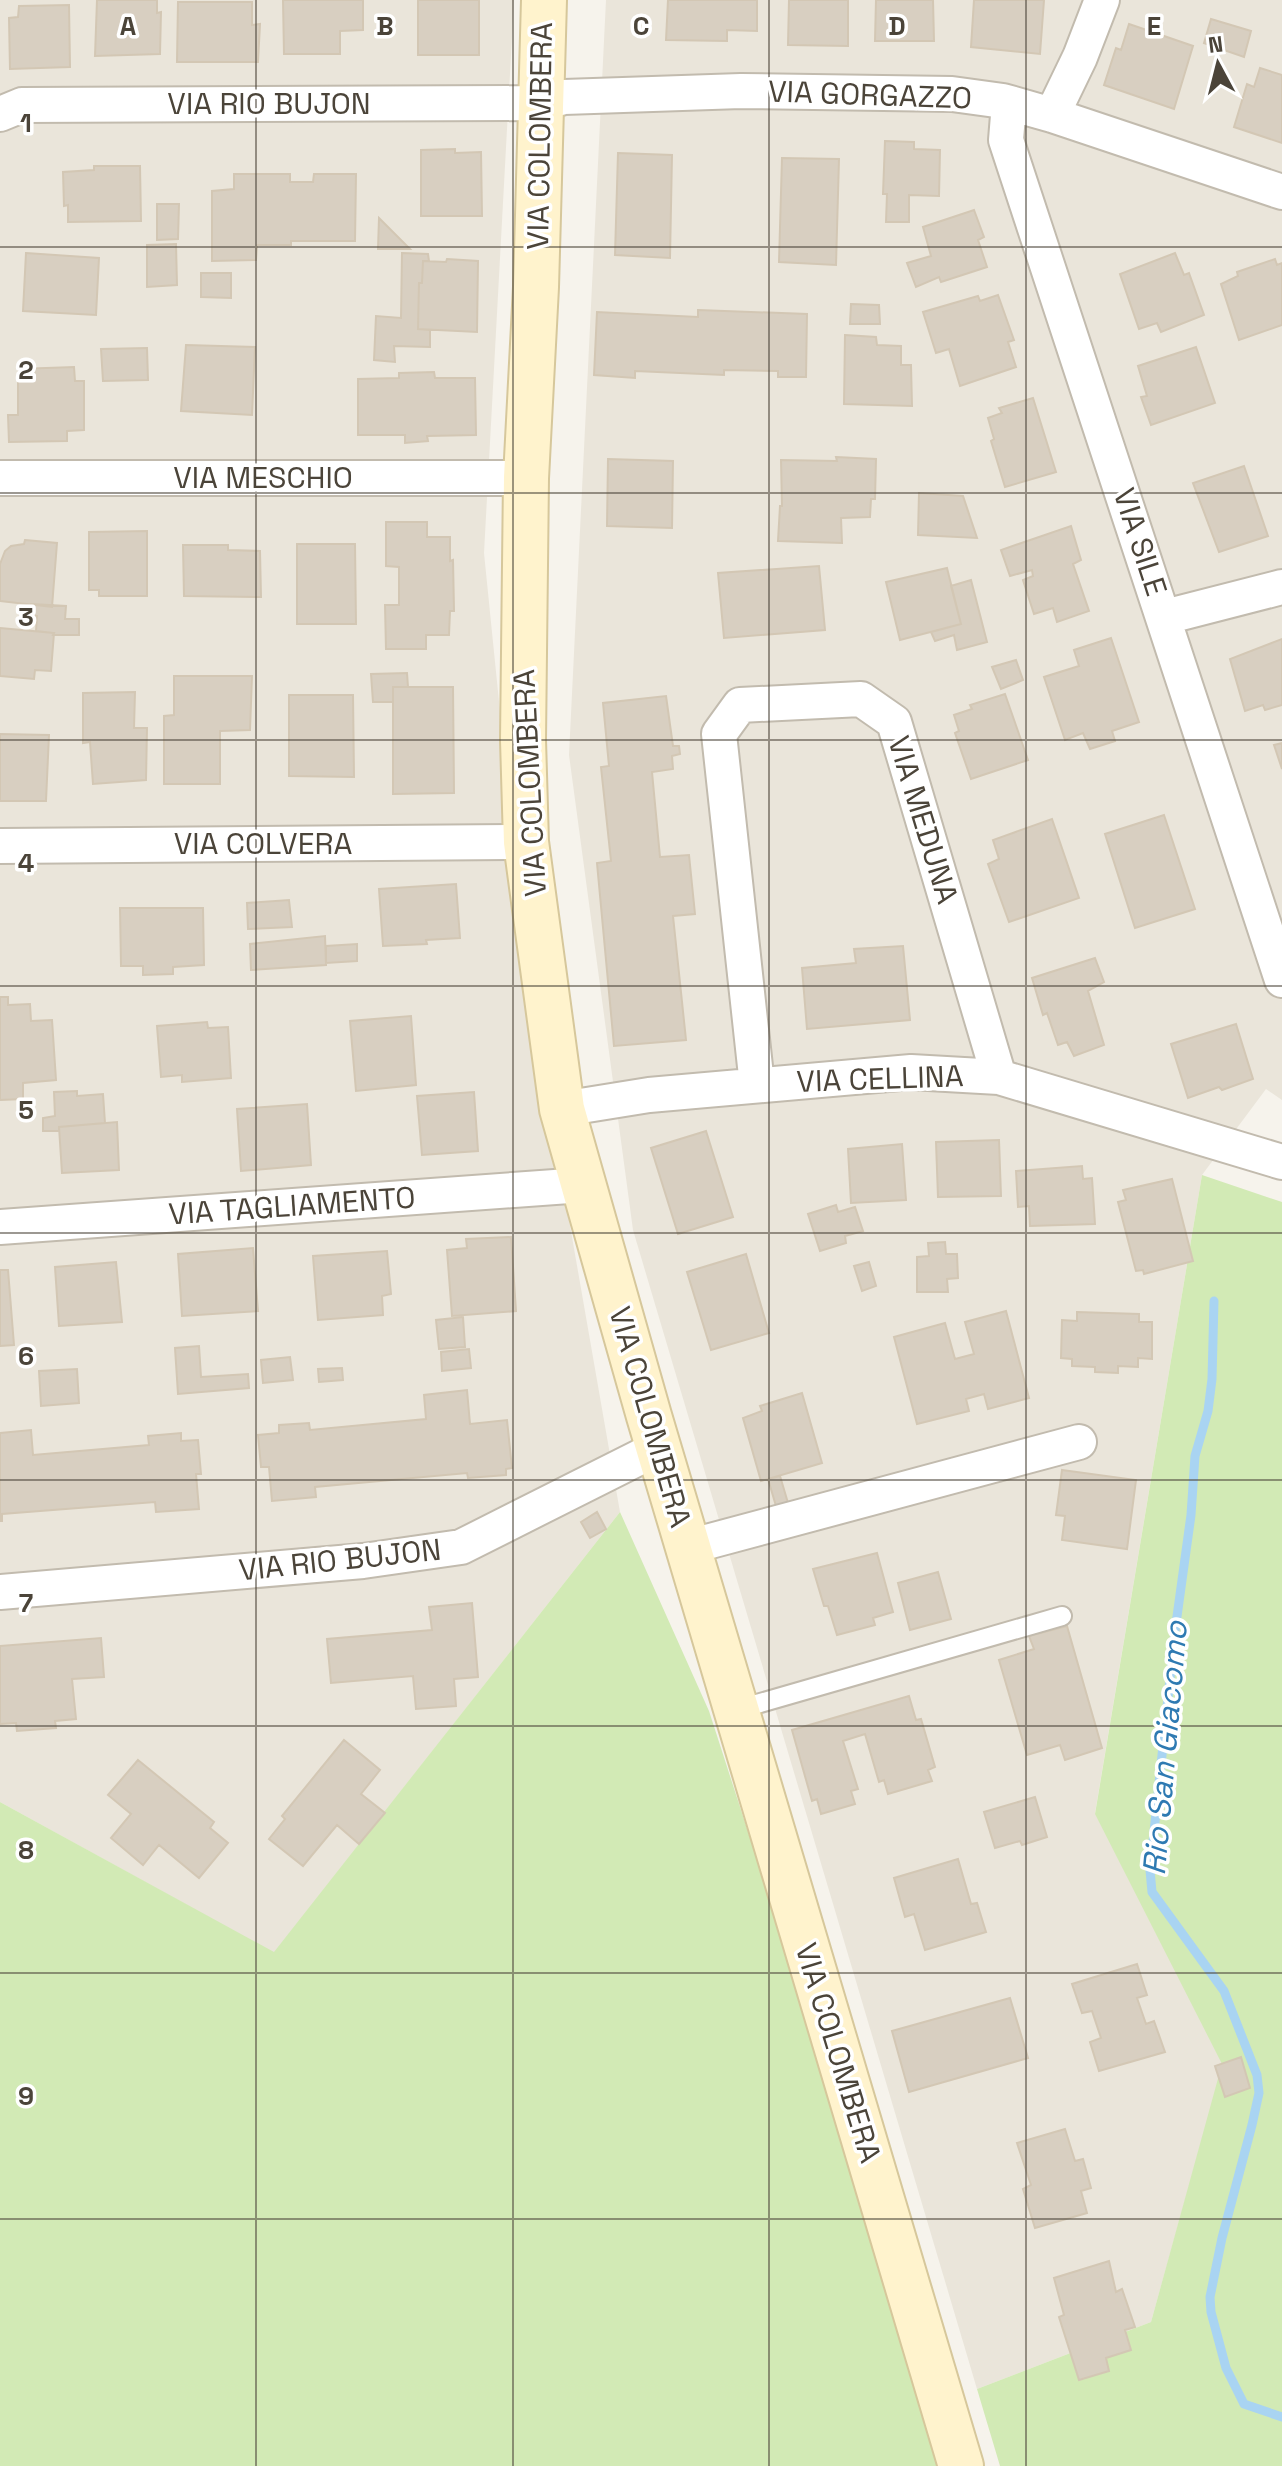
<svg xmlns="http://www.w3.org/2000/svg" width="1282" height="2466" viewBox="0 0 1282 2466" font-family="'Space Grotesk',sans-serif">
<rect width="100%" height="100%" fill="#f6f3ec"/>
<path fill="#eae5da" d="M 0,0 L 514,0 L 484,553 L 527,979 L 620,1512 L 274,1953 L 0,1802 Z
M 606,0 L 1282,0 L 1282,1100 L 1266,1089 L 1202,1175 L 1095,1813 L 1223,2064 L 1151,2322 L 977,2389 L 633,1230 L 569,755 Z"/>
<path fill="#d2eab5" d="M 1202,1175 L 1282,1202 L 1282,2466 L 1000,2466 L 977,2389 L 1151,2322 L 1222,2064 L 1095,1814 Z
M 620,1512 L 709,1711 L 953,2466 L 0,2466 L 0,1802 L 274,1952 Z"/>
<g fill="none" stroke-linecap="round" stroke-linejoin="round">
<path stroke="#a9d4f2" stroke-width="9" d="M 1214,1301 L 1212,1379 L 1208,1411 L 1195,1456 L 1191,1515 L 1175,1631 L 1150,1870 L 1152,1892 L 1224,1991 L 1257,2075 L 1259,2093 L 1252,2125 L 1222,2238 L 1210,2297 L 1211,2312 L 1226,2368 L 1244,2404 L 1282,2417"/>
</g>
<path fill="#d8cfc1" stroke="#d3c7b4" stroke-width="2" d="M 97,0 L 157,0 L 157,13 L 161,12 L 160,54 L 95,56 Z
M 283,0 L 363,0 L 363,30 L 340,31 L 340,54 L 284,54 Z
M 418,0 L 479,0 L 479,55 L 418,55 Z
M 668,0 L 757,0 L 757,31 L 727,30 L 727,41 L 666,40 Z
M 789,0 L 848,0 L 848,46 L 788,45 Z
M 876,0 L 933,0 L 934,41 L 875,41 Z
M 974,0 L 1044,0 L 1040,54 L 971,47 Z
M 178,2 L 252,2 L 252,25 L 260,24 L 258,62 L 177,62 Z
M 69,5 L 70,67 L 10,69 L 9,18 L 18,17 L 19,6 Z
M 1211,19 L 1251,31 L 1244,57 L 1204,43 Z
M 1129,24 L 1193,46 L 1174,109 L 1104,85 L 1116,48 L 1121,50 Z
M 1260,68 L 1282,75 L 1282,143 L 1234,127 L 1247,84 L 1254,87 Z
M 885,141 L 914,142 L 914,149 L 940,150 L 939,196 L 909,195 L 909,222 L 886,222 L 887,194 L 883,194 Z
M 455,149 L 455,153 L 481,152 L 482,216 L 421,216 L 421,150 Z
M 618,153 L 672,155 L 670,258 L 615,255 Z
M 782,158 L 839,159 L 836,265 L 779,262 Z
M 94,166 L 140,166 L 141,221 L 68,222 L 68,205 L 64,206 L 63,172 L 94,170 Z
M 234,174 L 290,174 L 290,182 L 313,182 L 314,174 L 356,174 L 355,241 L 291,241 L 291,245 L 257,245 L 256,260 L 212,261 L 212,191 L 234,189 Z
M 157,204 L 179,204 L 178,239 L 157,240 Z
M 974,210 L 984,237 L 978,240 L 987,267 L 941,282 L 939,277 L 916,287 L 907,263 L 931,256 L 923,227 Z
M 379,218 L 410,249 L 378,249 Z
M 176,244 L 177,285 L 147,287 L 147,245 Z
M 26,253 L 99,258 L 96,315 L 23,311 Z
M 402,253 L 428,254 L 429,261 L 423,261 L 422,283 L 419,283 L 418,329 L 430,330 L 430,347 L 394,346 L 395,362 L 374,360 L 376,316 L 401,318 Z
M 1175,253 L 1184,275 L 1189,273 L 1204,315 L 1161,332 L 1157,323 L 1139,329 L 1120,274 Z
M 447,259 L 478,261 L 477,332 L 418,329 L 419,283 L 422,283 L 423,261 L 446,262 Z
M 1275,259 L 1277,265 L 1282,263 L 1282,325 L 1239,340 L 1221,284 L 1238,276 L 1237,272 Z
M 201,273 L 231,273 L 231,298 L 201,297 Z
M 998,295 L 1014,340 L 1008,342 L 1016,367 L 960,386 L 949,349 L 936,353 L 923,312 L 978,296 L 980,301 Z
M 851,304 L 879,305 L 880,324 L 850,324 Z
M 698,310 L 807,314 L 806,377 L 778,377 L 778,371 L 724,370 L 724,375 L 635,371 L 635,378 L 594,375 L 597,312 L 698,317 Z
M 845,335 L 876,337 L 877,345 L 901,346 L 901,365 L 911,365 L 912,406 L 844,404 Z
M 186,345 L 255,347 L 252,415 L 181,411 Z
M 1196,347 L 1215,403 L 1151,425 L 1141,397 L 1147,396 L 1138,366 Z
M 147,348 L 148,380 L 103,381 L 101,349 Z
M 74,367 L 75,381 L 84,381 L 84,430 L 67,431 L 67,441 L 9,442 L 8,415 L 18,415 L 18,369 Z
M 434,372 L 435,378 L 475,378 L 476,435 L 427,436 L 428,441 L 405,443 L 405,435 L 358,435 L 358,379 L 399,378 L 399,373 Z
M 1033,398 L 1056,472 L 1005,487 L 991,441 L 994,439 L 988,418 L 1002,413 L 999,408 Z
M 836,457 L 876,459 L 875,499 L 871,499 L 870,517 L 841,518 L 842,543 L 778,541 L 780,506 L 782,506 L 781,460 L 837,461 Z
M 608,459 L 673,461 L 672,528 L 607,526 Z
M 1244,466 L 1268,536 L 1219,552 L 1193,483 Z
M 919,493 L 963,496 L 977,538 L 918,535 Z
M 386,522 L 427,522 L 427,537 L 450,537 L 450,561 L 453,560 L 454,611 L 450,611 L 449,635 L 426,635 L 426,649 L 386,649 L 385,605 L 399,605 L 399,567 L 386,566 Z
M 1071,526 L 1081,560 L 1073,564 L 1089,611 L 1057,622 L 1053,608 L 1034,614 L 1023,580 L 1033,576 L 1032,570 L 1010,576 L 1001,550 Z
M 147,531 L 147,596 L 99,596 L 99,590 L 89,590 L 89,532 Z
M 25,540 L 57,543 L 52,607 L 0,601 L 0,564 L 5,551 L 11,546 L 24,544 Z
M 297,544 L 355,544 L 356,624 L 297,624 Z
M 183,545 L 228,545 L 228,550 L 260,551 L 261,597 L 184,596 Z
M 819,566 L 825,630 L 724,638 L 718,573 Z
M 947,568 L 961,624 L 900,640 L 886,582 Z
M 971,580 L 987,642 L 957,650 L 954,635 L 935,641 L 931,632 L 961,624 L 951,586 Z
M 31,604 L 66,606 L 65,619 L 79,619 L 79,635 L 53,635 L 54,633 L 36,631 L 37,616 L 30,616 Z
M 0,628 L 54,633 L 51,671 L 35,670 L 34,679 L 0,676 Z
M 1111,638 L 1139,722 L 1112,731 L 1115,741 L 1090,749 L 1083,733 L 1065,740 L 1044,677 L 1079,666 L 1074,650 Z
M 1282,639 L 1282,705 L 1265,710 L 1263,705 L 1245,711 L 1230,659 Z
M 1016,660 L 1023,680 L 1001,689 L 992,667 Z
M 407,673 L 408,687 L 393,687 L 393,702 L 373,702 L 371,674 Z
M 174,676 L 252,676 L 250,730 L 220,731 L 220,784 L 164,784 L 164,716 L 174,715 Z
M 393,687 L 453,687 L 454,793 L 393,794 Z
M 135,692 L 134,728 L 147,728 L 146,780 L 93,784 L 90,742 L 83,743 L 83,693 Z
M 1005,694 L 1028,760 L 971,779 L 955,733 L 959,731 L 954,715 L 972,709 L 970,705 Z
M 289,695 L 353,695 L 354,777 L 289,776 Z
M 666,696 L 673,746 L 679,746 L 680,754 L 672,756 L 673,769 L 652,772 L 660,857 L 689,855 L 695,914 L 673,916 L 686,1040 L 614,1046 L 597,863 L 611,861 L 601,767 L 609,766 L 603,703 Z
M 0,734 L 49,735 L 46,801 L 0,801 Z
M 1282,743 L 1282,769 L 1274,745 Z
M 1164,815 L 1195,909 L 1135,928 L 1105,834 Z
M 1052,819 L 1079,898 L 1009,922 L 988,864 L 999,859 L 993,840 Z
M 456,884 L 460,938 L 426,940 L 427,944 L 383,946 L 379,889 Z
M 289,900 L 292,927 L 248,929 L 247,903 Z
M 120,908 L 203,908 L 204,965 L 173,967 L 173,974 L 143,975 L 143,966 L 121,966 Z
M 325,936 L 326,965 L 251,970 L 250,944 Z
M 357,944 L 357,961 L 326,963 L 326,946 Z
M 903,946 L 910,1020 L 807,1029 L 802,968 L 856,963 L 854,949 Z
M 1095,958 L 1104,982 L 1088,991 L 1104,1045 L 1074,1056 L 1067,1042 L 1058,1045 L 1047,1013 L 1043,1015 L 1032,978 Z
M 0,997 L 8,997 L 8,1005 L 30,1004 L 31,1021 L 52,1020 L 56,1080 L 23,1083 L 23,1099 L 0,1100 Z
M 411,1016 L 416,1085 L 356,1091 L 350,1021 Z
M 207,1022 L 208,1028 L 228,1027 L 231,1078 L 182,1082 L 182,1075 L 161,1077 L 157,1026 Z
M 1236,1024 L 1253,1079 L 1222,1090 L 1219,1087 L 1188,1098 L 1171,1044 Z
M 77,1091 L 77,1096 L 103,1094 L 105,1123 L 59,1127 L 59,1131 L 43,1131 L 43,1118 L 55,1116 L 54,1092 Z
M 474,1092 L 478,1151 L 422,1155 L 417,1096 Z
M 307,1104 L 311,1165 L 241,1171 L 237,1109 Z
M 117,1122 L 119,1170 L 62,1173 L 59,1127 Z
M 706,1131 L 733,1217 L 678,1234 L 651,1148 Z
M 999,1140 L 1001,1196 L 938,1197 L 936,1142 Z
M 902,1144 L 906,1200 L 851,1203 L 848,1149 Z
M 1082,1166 L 1083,1179 L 1092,1178 L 1095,1224 L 1030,1226 L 1029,1206 L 1018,1207 L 1016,1171 Z
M 1172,1179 L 1193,1261 L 1144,1274 L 1143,1270 L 1136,1271 L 1118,1202 L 1126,1200 L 1123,1190 Z
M 836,1205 L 838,1212 L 855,1207 L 863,1231 L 845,1236 L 846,1243 L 820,1251 L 808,1214 Z
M 511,1237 L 516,1311 L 452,1316 L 447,1250 L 467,1248 L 466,1239 Z
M 945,1242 L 946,1254 L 957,1254 L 958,1278 L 947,1279 L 948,1292 L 917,1292 L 917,1257 L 929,1256 L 928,1243 Z
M 253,1248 L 258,1311 L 182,1316 L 178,1254 Z
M 387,1251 L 391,1294 L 382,1296 L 383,1315 L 318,1320 L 313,1256 Z
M 746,1254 L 769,1333 L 711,1350 L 687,1272 Z
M 116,1262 L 122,1322 L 59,1326 L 55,1267 Z
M 869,1262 L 876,1286 L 862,1291 L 854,1266 Z
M 0,1270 L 8,1270 L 14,1345 L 0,1346 Z
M 1006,1311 L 1029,1398 L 988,1409 L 984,1394 L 966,1399 L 969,1411 L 917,1424 L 894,1337 L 945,1323 L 955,1359 L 974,1354 L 965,1322 Z
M 1077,1312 L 1139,1314 L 1139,1322 L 1152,1322 L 1152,1359 L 1138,1358 L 1138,1367 L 1118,1366 L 1118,1373 L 1095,1372 L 1095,1367 L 1072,1366 L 1072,1359 L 1061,1358 L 1062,1320 L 1077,1321 Z
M 463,1317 L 465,1347 L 439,1349 L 436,1320 Z
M 199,1346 L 201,1377 L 248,1374 L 249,1388 L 178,1394 L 175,1348 Z
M 469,1349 L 471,1368 L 442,1371 L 441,1352 Z
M 290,1357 L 293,1380 L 263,1383 L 261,1360 Z
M 342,1368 L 343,1380 L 319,1382 L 318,1369 Z
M 77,1369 L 79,1403 L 41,1406 L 39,1371 Z
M 467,1390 L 470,1424 L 507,1420 L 512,1468 L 506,1469 L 506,1475 L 468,1478 L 467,1473 L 315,1487 L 316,1497 L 272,1501 L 269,1467 L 261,1467 L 258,1435 L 279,1433 L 279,1425 L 309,1423 L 310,1430 L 426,1419 L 424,1395 Z
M 802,1393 L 822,1463 L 761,1481 L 743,1418 L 762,1411 L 760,1406 Z
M 31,1430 L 33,1455 L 149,1445 L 148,1436 L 181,1433 L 181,1441 L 198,1440 L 201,1474 L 196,1474 L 199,1509 L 156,1512 L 155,1502 L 2,1514 L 2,1521 L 0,1521 L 0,1433 Z
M 1062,1470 L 1136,1480 L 1127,1549 L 1062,1540 L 1065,1516 L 1056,1515 Z
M 780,1476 L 788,1503 L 776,1506 L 768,1479 Z
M 597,1512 L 606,1529 L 590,1538 L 581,1522 Z
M 877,1553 L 893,1612 L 873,1618 L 875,1625 L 837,1635 L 828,1606 L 824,1606 L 813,1569 Z
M 938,1572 L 951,1619 L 910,1630 L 898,1583 Z
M 472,1603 L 478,1677 L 454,1679 L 456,1706 L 416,1709 L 413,1676 L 331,1683 L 327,1639 L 432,1630 L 429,1607 Z
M 1067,1626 L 1102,1748 L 1065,1760 L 1060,1745 L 1027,1755 L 999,1660 L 1034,1649 L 1029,1636 Z
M 101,1638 L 104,1677 L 72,1679 L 76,1719 L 55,1721 L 56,1728 L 17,1731 L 16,1723 L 0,1724 L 0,1646 Z
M 909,1696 L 916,1720 L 921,1719 L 935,1767 L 928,1770 L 932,1781 L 888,1794 L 884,1780 L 879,1782 L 865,1734 L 843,1741 L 858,1789 L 851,1791 L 855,1804 L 821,1814 L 817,1799 L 812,1801 L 792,1730 Z
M 344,1740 L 380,1770 L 361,1794 L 385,1813 L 359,1844 L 337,1825 L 303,1866 L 269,1839 L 285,1819 L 282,1816 Z
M 138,1760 L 214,1822 L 210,1828 L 228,1843 L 199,1878 L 159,1845 L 143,1865 L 111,1838 L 131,1814 L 108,1795 Z
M 1035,1797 L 1047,1837 L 1022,1845 L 1020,1841 L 995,1848 L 984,1812 Z
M 958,1859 L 971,1904 L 977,1903 L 986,1932 L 925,1950 L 914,1914 L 905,1917 L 894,1878 Z
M 1137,1964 L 1147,1995 L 1137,1998 L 1146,2024 L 1154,2021 L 1165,2052 L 1099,2071 L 1090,2042 L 1101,2038 L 1092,2011 L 1082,2013 L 1072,1984 Z
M 1010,1998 L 1028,2058 L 909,2092 L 892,2031 Z
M 1241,2057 L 1250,2088 L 1225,2097 L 1215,2066 Z
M 1065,2129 L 1075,2161 L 1083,2159 L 1091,2188 L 1081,2191 L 1087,2213 L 1035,2228 L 1023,2189 L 1031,2185 L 1017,2143 Z
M 1109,2261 L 1116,2292 L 1122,2289 L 1135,2327 L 1125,2330 L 1131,2350 L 1106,2358 L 1109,2371 L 1079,2380 L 1059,2317 L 1064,2315 L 1054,2278 Z"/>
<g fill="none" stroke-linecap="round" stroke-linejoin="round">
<defs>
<path id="lane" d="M 736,1710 L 1062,1616"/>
<path id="street" d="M 1009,103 L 1006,140 L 1282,980
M 0,114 L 22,105 L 541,103 L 564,97 L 741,91 L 952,94 L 1003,101 L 1052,115 L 1282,192
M 1052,115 L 1080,57 L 1102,0
M 0,478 L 526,478
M 1165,617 L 1282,587
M 0,846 L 526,842
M 757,1085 L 719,734 L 740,705 L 861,699 L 894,722 L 999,1077
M 562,1109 L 649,1095 L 911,1072 L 999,1077 L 1282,1162
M 0,1227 L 583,1185
M 688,1547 L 1079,1442
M 0,1592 L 363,1561 L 461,1547 L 658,1448"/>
<path id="secondary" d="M 544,0 L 536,287 L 526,478 L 523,740 L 526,842 L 562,1109 L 649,1416 L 961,2466"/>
</defs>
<use href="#lane" stroke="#c2bbae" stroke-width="22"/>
<use href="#street" stroke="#c2bbae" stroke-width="38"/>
<use href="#secondary" stroke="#d6c79b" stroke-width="48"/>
<use href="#lane" stroke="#fff" stroke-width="18"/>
<use href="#street" stroke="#fff" stroke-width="34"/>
<use href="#secondary" stroke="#fff3cd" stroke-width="44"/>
</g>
<path fill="none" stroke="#4b4439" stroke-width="2" stroke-opacity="0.55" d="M 256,0 L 256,2466M 513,0 L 513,2466M 769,0 L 769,2466M 1026,0 L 1026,2466M 0,247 L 1282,247M 0,493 L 1282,493M 0,740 L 1282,740M 0,986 L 1282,986M 0,1233 L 1282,1233M 0,1480 L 1282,1480M 0,1726 L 1282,1726M 0,1973 L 1282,1973M 0,2219 L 1282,2219"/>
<g text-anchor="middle" stroke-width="7" stroke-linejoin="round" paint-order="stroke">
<g font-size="30" fill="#4b4439" stroke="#fff">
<text transform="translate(870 95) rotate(2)" y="10">VIA GORGAZZO</text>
<text x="269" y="114">VIA RIO BUJON</text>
<text transform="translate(540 136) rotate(-89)" y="10">VIA COLOMBERA</text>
<text x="263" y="488">VIA MESCHIO</text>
<text transform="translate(1140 542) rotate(72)" y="10">VIA SILE</text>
<text transform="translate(530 783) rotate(-93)" y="10">VIA COLOMBERA</text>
<text transform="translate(923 820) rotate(73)" y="10">VIA MEDUNA</text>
<text x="263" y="854">VIA COLVERA</text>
<text transform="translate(880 1079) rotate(-2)" y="10">VIA CELLINA</text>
<text transform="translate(292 1206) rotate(-4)" y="10">VIA TAGLIAMENTO</text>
<text transform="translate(650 1417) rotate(74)" y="10">VIA COLOMBERA</text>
<text transform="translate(340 1560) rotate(-6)" y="10">VIA RIO BUJON</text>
<text transform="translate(838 2053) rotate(73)" y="10">VIA COLOMBERA</text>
</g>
<g font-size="32" font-style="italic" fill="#2e7ab2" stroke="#fff">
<text transform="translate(1165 1748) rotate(-85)" y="11">Rio San Giacomo</text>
</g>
</g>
<g font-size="26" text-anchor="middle" font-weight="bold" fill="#4b4439" stroke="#fff" stroke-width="7" stroke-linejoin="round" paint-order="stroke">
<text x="128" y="35">A</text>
<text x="385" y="35">B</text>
<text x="641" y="35">C</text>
<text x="897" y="35">D</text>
<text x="1154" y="35">E</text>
<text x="26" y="132">1</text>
<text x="26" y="379">2</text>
<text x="26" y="626">3</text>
<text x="26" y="872">4</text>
<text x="26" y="1119">5</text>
<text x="26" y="1365">6</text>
<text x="26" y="1612">7</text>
<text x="26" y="1859">8</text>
<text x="26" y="2105">9</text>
</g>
<g transform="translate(1218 64) rotate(353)" stroke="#ffffff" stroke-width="6" paint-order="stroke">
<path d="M0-6L14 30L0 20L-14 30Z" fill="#4b4439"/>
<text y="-12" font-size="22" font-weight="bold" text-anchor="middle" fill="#4b4439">N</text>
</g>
</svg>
